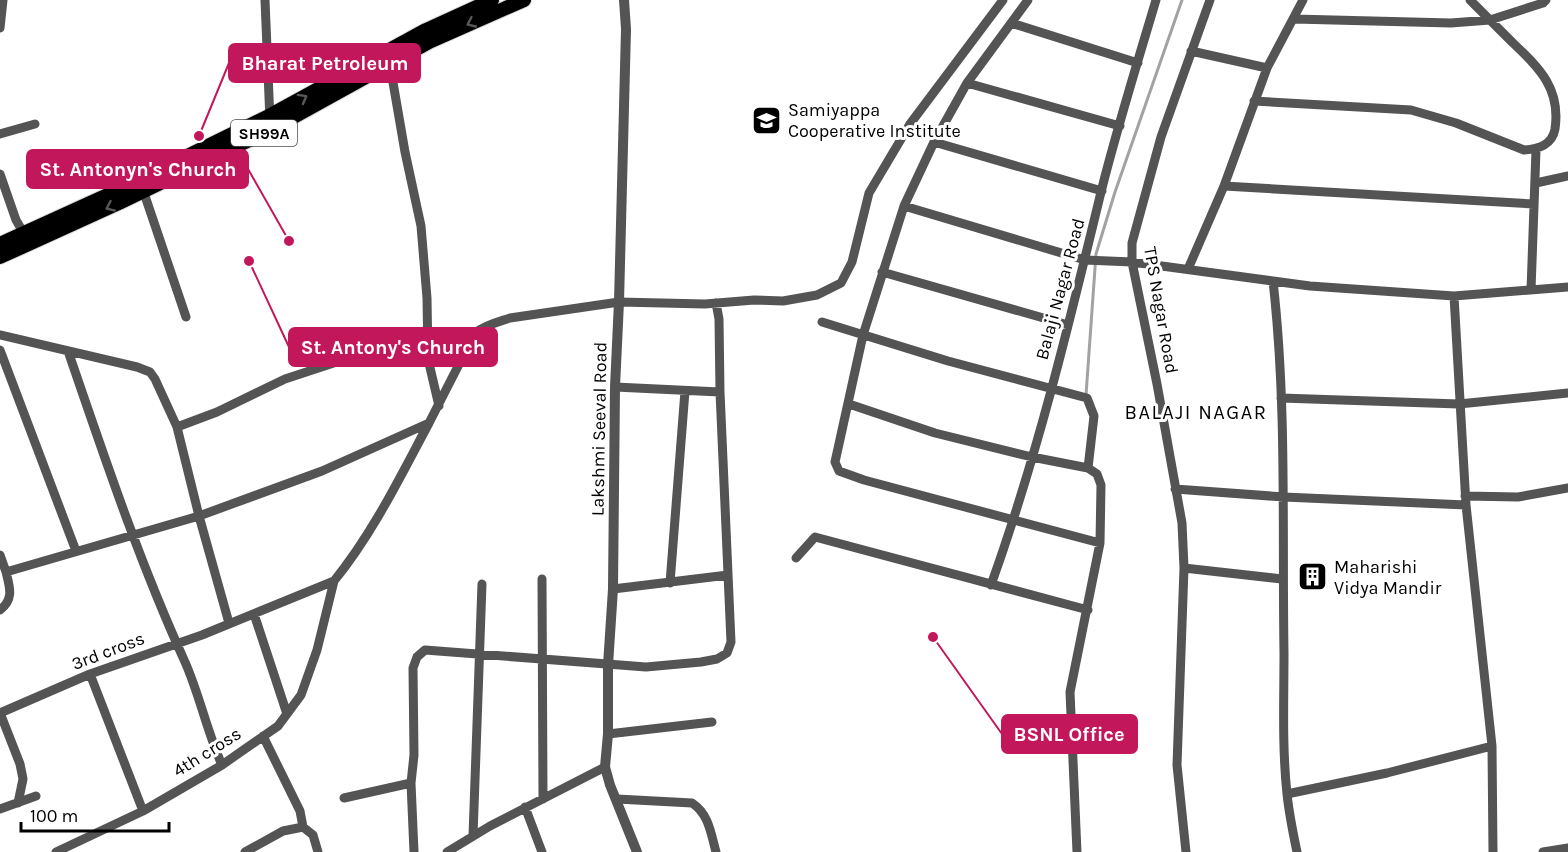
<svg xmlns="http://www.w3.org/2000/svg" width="1568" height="852" viewBox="0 0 1568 852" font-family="Karla,sans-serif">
<rect width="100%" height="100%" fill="#fff"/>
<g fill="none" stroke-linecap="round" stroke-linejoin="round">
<path stroke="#a2a2a2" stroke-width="3" d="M 1086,395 L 1096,254 L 1115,192 L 1182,0"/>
<defs>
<path id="primary" d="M 0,244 L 114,192 L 269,116 L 426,30 L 492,0
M 0,257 L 119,203 L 272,129 L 431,41 L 524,0"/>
</defs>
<use href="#primary" stroke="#dbdbdb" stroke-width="16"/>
<path stroke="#545454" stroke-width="9" d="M 265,0 L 270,121
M 1028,0 L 967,83 L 934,142 L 904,206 L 863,335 L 835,462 L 839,471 L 864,480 L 1100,543
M 1294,19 L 1451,23 L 1490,20 L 1543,3 L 1546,0
M 1011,23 L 1138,63
M 0,28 L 3,0
M 1191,51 L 1267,68
M 390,65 L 405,152 L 421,226 L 427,298 L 428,359 L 439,406
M 967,83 L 1120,126
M 1254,101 L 1411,110 L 1456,123 L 1524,150 C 1539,149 1552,145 1555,129 C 1561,88 1539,68 1512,42 C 1498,28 1484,14 1470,0
M 0,134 L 35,124
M 934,142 L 1102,191
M 0,174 L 16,220 L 23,232
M 1536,183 L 1568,176
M 1224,186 L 1534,204
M 143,190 L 186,317
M 904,206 L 1085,260 L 1132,262 L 1310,286 L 1454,296 L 1568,287
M 1188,269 L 1224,186 L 1267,68 L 1303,0
M 882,272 L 1068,325
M 1273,281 C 1287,404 1282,529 1284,653 C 1284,700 1282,747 1287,794 C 1289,813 1293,833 1297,852
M 1531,290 L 1536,150
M 1454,296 L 1466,505 L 1492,746 L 1493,852
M 716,303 L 719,319 L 720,392
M 822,322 L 948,361 L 1087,398 L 1094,416 L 1088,468
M 0,335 L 137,367 L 150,372 L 155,379 L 177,427 L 199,516 L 229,623
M 0,350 L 76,551
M 68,351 C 104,456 139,561 185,662 C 200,696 207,732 222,765
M 1281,398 L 1459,404 L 1568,393
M 849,404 L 935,433 L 1032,457 L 1088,468 L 1097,474 L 1101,485 L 1100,543 L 1070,692 L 1077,852
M 429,423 L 475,333 C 485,325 498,322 510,318 L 619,302 L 705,304 L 754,300 L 783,301 L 817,295 L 841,283 L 852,262 L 869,193 L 910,124 L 1003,0
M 177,427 L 217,412 L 285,379 L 361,354 L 428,339 L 475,333
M 1175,489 L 1284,497 L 1466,505
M 1465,496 L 1518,497 L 1568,488
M 0,555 L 6,572
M 796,558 L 815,537 L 1088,610
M 1184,568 L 1282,579
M 542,579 L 543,799
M 670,583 L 685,391
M 991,585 C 1037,457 1069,324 1101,192 C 1117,128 1137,64 1156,0
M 613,589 L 728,575
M 0,610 C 14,599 10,588 6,572 L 199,516 L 322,471 L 429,423 C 400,477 373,533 334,581 L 202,635 L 90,674 L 0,713
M 254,614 L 287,714
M 90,674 L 143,811
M 0,713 L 20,764 L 23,779 L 18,803
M 608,734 L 712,722
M 263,736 L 300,811 L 303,827
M 1287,794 L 1387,773 L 1492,746
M 344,798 L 411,783
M 617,799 L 692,803 C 709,814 711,834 716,852
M 525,807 L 542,852
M 0,809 L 36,796
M 473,836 L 482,584
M 56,852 L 143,811 L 222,765 L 278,726 L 301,695 L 317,650 L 334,581
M 245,852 L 283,831 L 303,827 L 313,835 L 318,852
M 414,852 L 411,783 L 414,755 L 413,668 L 417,657 L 425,650 L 646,667 L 701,662 L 717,659 L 727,653 L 731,642 L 720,392 L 615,387
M 447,852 L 490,826 L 605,767
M 1186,852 L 1177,765 L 1184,568 L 1182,523 L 1157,384 L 1132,262 L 1132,243 L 1161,137 L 1210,0
M 1543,852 L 1568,848"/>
<path stroke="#545454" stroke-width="10" d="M 624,0 L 626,29 L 619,302 L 615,387 L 613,589 L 608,665 L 608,734 L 605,767 L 610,785 L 637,852"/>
<use href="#primary" stroke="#000" stroke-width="14"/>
</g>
<defs><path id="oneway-chevron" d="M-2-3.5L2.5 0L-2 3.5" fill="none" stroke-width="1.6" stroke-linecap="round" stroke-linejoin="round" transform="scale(1.5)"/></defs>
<g stroke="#595959">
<use href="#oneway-chevron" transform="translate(471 23) rotate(155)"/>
<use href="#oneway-chevron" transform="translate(303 98) rotate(-29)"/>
<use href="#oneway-chevron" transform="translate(110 207) rotate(156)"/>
</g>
<defs>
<symbol id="university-square" viewBox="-11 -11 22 22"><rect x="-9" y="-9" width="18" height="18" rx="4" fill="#000" stroke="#fff"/><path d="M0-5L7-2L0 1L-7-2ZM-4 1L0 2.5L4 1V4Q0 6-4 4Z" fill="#fff"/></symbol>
<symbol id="building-square" viewBox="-11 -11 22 22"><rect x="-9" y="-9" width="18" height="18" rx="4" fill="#000" stroke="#fff"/><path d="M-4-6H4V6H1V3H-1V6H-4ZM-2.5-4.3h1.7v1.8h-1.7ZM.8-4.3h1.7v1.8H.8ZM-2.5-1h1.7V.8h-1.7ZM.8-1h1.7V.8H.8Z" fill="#fff"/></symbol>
</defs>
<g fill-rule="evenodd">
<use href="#university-square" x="750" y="104" width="33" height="33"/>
<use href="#building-square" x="1296" y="560" width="33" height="33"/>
</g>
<g text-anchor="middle" stroke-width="6" stroke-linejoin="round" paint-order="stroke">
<rect fill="#fff" stroke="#4c4c4c" stroke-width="1.5" x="231" y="120" width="66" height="26" rx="4.5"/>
<g font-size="16" font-weight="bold" fill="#000">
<text x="264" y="139">SH99A</text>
</g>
<g font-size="18" fill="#000" stroke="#fff" text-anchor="start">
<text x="788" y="116">Samiyappa<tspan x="788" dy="21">Cooperative Institute</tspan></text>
<text x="1334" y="573">Maharishi<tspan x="1334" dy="21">Vidya Mandir</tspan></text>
</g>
<g font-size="18" fill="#000" stroke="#fff">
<text transform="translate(1060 289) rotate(-75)" y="6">Balaji Nagar Road</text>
<text transform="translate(1161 310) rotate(80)" y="6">TPS Nagar Road</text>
<text transform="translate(599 429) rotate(-89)" y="6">Lakshmi Seeval Road</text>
<text transform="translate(108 651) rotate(-21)" y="6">3rd cross</text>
<text transform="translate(207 752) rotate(-32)" y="6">4th cross</text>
</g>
<g font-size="20" letter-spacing="1.5" fill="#000" stroke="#fff">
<text x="1196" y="419">BALAJI NAGAR</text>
</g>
</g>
<path fill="none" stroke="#c2185b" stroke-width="2" d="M199 136L229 63M289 241L248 169M249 261L289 347M933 637L1002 734"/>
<g fill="#c2185b" stroke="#fff" stroke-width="2">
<circle cx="199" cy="136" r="6"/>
<circle cx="289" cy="241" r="6"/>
<circle cx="249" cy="261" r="6"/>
<circle cx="933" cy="637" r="6"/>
</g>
<g fill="#c2185b" stroke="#c2185b" stroke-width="2">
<rect x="229" y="44" width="191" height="38" rx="6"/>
<rect x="27" y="150" width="221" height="38" rx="6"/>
<rect x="289" y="328" width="208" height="38" rx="6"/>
<rect x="1002" y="715" width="135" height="38" rx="6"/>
</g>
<g font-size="20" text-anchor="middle" font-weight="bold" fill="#fff">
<text x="325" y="70">Bharat Petroleum</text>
<text x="138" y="176">St. Antonyn's Church</text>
<text x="393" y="354">St. Antony's Church</text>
<text x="1069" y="741">BSNL Office</text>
</g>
<path d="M21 822v9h148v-9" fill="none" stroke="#000000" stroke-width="3"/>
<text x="30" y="822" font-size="18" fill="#000000" stroke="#ffffff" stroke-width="4.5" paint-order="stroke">100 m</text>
</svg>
